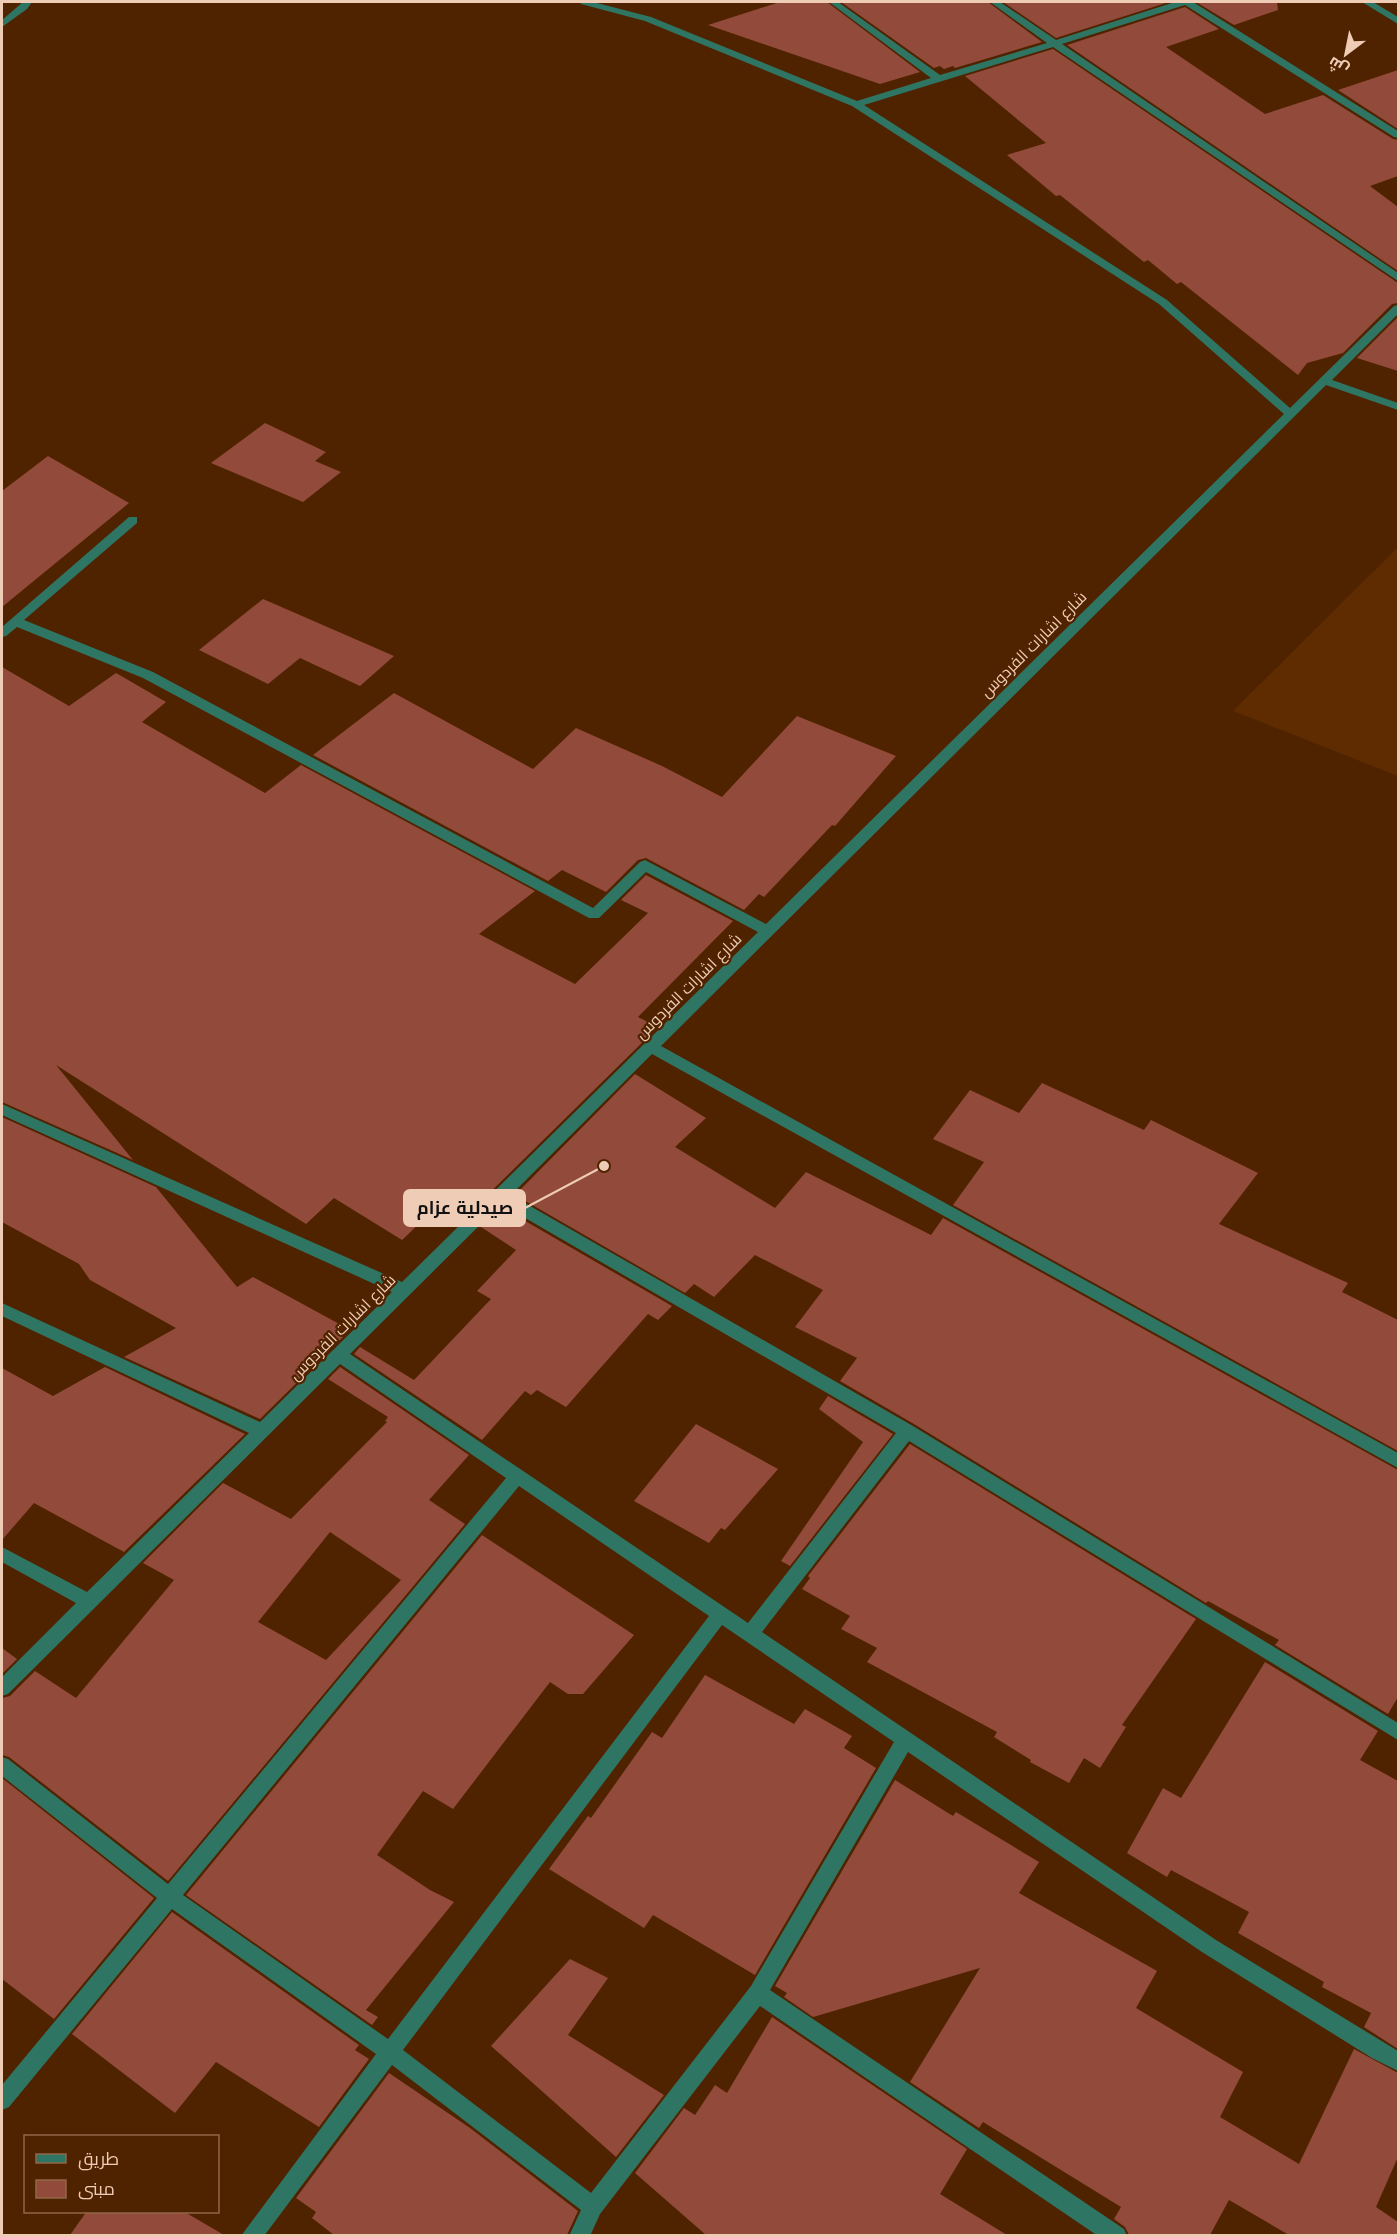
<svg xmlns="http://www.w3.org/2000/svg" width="1400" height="2237" viewBox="0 0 1400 2237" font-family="Mulish,Cairo,sans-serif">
<rect width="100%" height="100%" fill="#502300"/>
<path fill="#5e2c00" d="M 1398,547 L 1398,776 L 1233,711 L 1250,694 Z"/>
<path fill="#924a3a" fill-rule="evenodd" d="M 780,2 L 827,2 L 920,72 L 880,84 L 708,25 Z
M 841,2 L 988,2 L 1042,42 L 955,68 L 953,66 L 944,69 L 940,66 L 934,68 Z
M 1003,2 L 1169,2 L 1056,38 Z
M 1196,2 L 1277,2 L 1278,10 L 1234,25 Z
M 1185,7 L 1219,29 L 1166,47 L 1265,114 L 1323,95 L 1393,139 L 1398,140 L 1398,176 L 1370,186 L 1398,207 L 1398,271 L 1067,45 Z
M 1053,49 L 1398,283 L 1398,303 L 1392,304 L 1343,353 L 1307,363 L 1298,375 L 1181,282 L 1177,284 L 1148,260 L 1144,262 L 1060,195 L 1056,196 L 1007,155 L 1046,143 L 965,76 Z
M 1398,70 L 1398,129 L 1338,90 Z
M 1398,317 L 1398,371 L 1357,358 Z
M 265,423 L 326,452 L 315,461 L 341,472 L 303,502 L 211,463 Z
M 48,456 L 129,503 L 2,607 L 2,491 Z
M 263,599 L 394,656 L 360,686 L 300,658 L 268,684 L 199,650 Z
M 2,667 L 69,706 L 116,673 L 166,702 L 142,722 L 265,793 L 301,765 L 535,891 L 479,934 L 575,984 L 648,913 L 621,900 L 646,875 L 733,921 L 638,1017 L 658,1027 L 465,1217 L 442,1202 L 402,1240 L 334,1198 L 306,1224 L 56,1065 L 133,1160 L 2,1102 Z
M 394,693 L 533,769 L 576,728 L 662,766 L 722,797 L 797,716 L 896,756 L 835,826 L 832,825 L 764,897 L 759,894 L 744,910 L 646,858 L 638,860 L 606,892 L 562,870 L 548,881 L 313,755 Z
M 635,1074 L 706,1118 L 675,1147 L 775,1208 L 806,1172 L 931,1235 L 943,1218 L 1398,1470 L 1398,1697 L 1388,1714 L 1275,1645 L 1279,1640 L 1208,1601 L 1206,1603 L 914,1424 L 840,1381 L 857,1358 L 795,1327 L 823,1290 L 755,1255 L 714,1297 L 694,1284 L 685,1293 L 515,1195 Z
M 1042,1083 L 1144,1130 L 1151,1120 L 1258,1173 L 1219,1224 L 1348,1283 L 1342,1292 L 1398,1320 L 1398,1451 L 953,1205 L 984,1162 L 933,1139 L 970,1090 L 1019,1113 Z
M 2,1117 L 156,1187 L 237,1287 L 253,1277 L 343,1326 L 337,1333 L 343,1337 L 260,1419 L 124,1357 L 176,1328 L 90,1280 L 79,1264 L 2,1222 Z
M 501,1207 L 672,1306 L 658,1320 L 648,1314 L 566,1407 L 537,1390 L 531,1395 L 525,1391 L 482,1440 L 354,1354 L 360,1347 L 414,1380 L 491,1299 L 477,1291 L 516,1250 L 481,1227 Z
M 105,1367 L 245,1434 L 124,1552 L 34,1503 L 2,1540 L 2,1368 L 53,1396 Z
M 340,1367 L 469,1455 L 429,1500 L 465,1524 L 168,1881 L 9,1757 L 2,1755 L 2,1698 L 10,1696 L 35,1671 L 76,1698 L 174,1580 L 143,1563 L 223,1483 L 291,1519 L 387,1422 L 385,1421 L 388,1417 L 328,1379 ZM 330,1532 L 401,1580 L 326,1660 L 258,1622 Z
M 828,1396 L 893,1434 L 790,1566 L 781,1561 L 863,1442 L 819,1409 Z
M 696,1424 L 778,1469 L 725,1530 L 721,1528 L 709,1543 L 634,1501 Z
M 910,1444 L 1196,1619 L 1122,1725 L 1126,1727 L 1100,1768 L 1084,1758 L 1069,1783 L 1030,1762 L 1031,1760 L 994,1737 L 997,1732 L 867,1662 L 877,1648 L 841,1629 L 850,1616 L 802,1589 L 810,1578 L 808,1576 Z
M 482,1535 L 634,1635 L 583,1694 L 568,1694 L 550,1682 L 453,1809 L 423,1791 L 377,1855 L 430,1890 L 454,1902 L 366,2010 L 378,2017 L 372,2025 L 186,1895 Z
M 2,1648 L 17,1659 L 2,1674 Z
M 1265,1662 L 1378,1731 L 1360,1760 L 1398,1781 L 1398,2049 L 1364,2027 L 1371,2013 L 1322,1987 L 1324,1982 L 1238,1933 L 1249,1912 L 1171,1870 L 1167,1877 L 1127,1853 L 1163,1788 L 1181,1798 Z
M 705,1675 L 794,1724 L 805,1709 L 852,1736 L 844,1748 L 876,1768 L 755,1975 L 653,1915 L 644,1928 L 549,1869 L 588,1816 L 591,1818 L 652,1732 L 662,1738 Z
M 2,1778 L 154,1898 L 54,2019 L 2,1979 Z
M 895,1780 L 953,1816 L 956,1812 L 1039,1862 L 1019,1893 L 1157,1971 L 1136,2008 L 1243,2072 L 1220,2117 L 1299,2164 L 1354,2049 L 1398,2073 L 1398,2157 L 1376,2207 L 1398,2222 L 1398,2235 L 1289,2235 L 1229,2200 L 1210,2235 L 1129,2235 L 1125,2227 L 1114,2219 L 1121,2207 L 983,2122 L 979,2128 L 910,2082 L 980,1968 L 813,2017 L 784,1997 L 787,1993 L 775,1986 Z
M 172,1912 L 359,2045 L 355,2050 L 369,2059 L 319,2127 L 216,2062 L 175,2113 L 72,2034 Z
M 570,1959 L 608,1978 L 568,2035 L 664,2095 L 616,2157 L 491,2046 Z
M 772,2017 L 967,2149 L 940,2194 L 1007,2235 L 706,2235 L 635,2173 L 684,2108 L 695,2115 L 715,2085 L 727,2093 Z
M 389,2073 L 470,2128 L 578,2211 L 567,2235 L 334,2235 L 312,2218 L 316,2212 L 296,2198 Z
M 87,2211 L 183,2211 L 224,2235 L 70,2235 Z"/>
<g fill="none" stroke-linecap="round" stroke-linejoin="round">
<path fill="#2f7563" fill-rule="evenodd" d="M 23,2 L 32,2 L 27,9 L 2,27 L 2,20 Z
M 580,2 L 593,2 L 651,17 L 857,101 L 931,78 L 829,2 L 838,2 L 940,75 L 1047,43 L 990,2 L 1000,2 L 1056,40 L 1175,2 L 1193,2 L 1398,131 L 1398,138 L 1394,137 L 1185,5 L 1062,44 L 1398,273 L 1398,281 L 1053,47 L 864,105 L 1167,300 L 1290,408 L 1394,306 L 1398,305 L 1398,314 L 1332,380 L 1398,403 L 1398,410 L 1326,385 L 661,1046 L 1398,1453 L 1398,1468 L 652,1054 L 511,1195 L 913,1426 L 1398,1723 L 1398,1740 L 909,1441 L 762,1632 L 1216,1940 L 1398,2051 L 1398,2071 L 1372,2058 L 1202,1952 L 908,1752 L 770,1990 L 1124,2229 L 1127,2236 L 1098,2236 L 760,2006 L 600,2214 L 590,2236 L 569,2236 L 581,2210 L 392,2065 L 264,2236 L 241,2236 L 376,2054 L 172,1909 L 9,2107 L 2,2110 L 2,2085 L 157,1898 L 2,1776 L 2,1757 L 8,1759 L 168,1884 L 506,1478 L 340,1364 L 8,1694 L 2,1696 L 2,1677 L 76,1603 L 2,1562 L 2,1547 L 87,1592 L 249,1433 L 2,1316 L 2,1303 L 260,1422 L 392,1292 L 2,1115 L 2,1104 L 402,1282 L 758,932 L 646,872 L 599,918 L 589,918 L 143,678 L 17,627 L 6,636 L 2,637 L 2,627 L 129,517 L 137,517 L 137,523 L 24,620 L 153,672 L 593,908 L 640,862 L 645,860 L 766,924 L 1284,414 L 1159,304 L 852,106 L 645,21 L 581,4 ZM 501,1204 L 896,1433 L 748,1623 L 350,1354 ZM 519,1486 L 709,1616 L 388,2039 L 183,1895 ZM 722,1625 L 894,1742 L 751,1986 L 591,2193 L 403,2050 Z
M 1362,2 L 1373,2 L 1398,17 L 1398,24 Z"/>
</g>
<g text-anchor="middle" stroke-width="4.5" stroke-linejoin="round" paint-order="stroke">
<g font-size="16" fill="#efccb5" stroke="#502300">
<text transform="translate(1033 644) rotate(-45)" y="6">شارع اشارات الفردوس</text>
<text transform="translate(688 986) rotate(-45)" y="6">شارع اشارات الفردوس</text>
<text transform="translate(342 1327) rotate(-45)" y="6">شارع اشارات الفردوس</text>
</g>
</g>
<path fill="none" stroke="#efccb5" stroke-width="2" d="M604 1166L525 1208"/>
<circle fill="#efccb5" stroke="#502300" stroke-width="2" cx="604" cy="1166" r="6"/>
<rect fill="#efccb5" stroke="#efccb5" stroke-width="2" x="404" y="1190" width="121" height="36" rx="6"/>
<g font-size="18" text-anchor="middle" font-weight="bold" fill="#111">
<text x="465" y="1214">صيدلية عزام</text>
</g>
<rect width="1400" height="2237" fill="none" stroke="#efccb5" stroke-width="6"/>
<rect x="24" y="2135" width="195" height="78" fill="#502300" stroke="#906748" stroke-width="1.5"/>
<rect x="36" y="2154" width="30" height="9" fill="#2f7563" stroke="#906748" stroke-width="1.5"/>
<text x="78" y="2165" font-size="18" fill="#efccb5">طريق</text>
<rect x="36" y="2180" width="30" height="18" fill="#924a3a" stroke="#906748" stroke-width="1.5"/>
<text x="78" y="2195" font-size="18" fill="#efccb5">مبنى</text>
<g transform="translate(1346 54) rotate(212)" stroke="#502300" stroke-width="4.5" paint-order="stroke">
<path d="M0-4.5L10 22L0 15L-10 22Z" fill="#efccb5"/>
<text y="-9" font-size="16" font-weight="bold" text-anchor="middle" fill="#efccb5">ش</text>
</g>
</svg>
